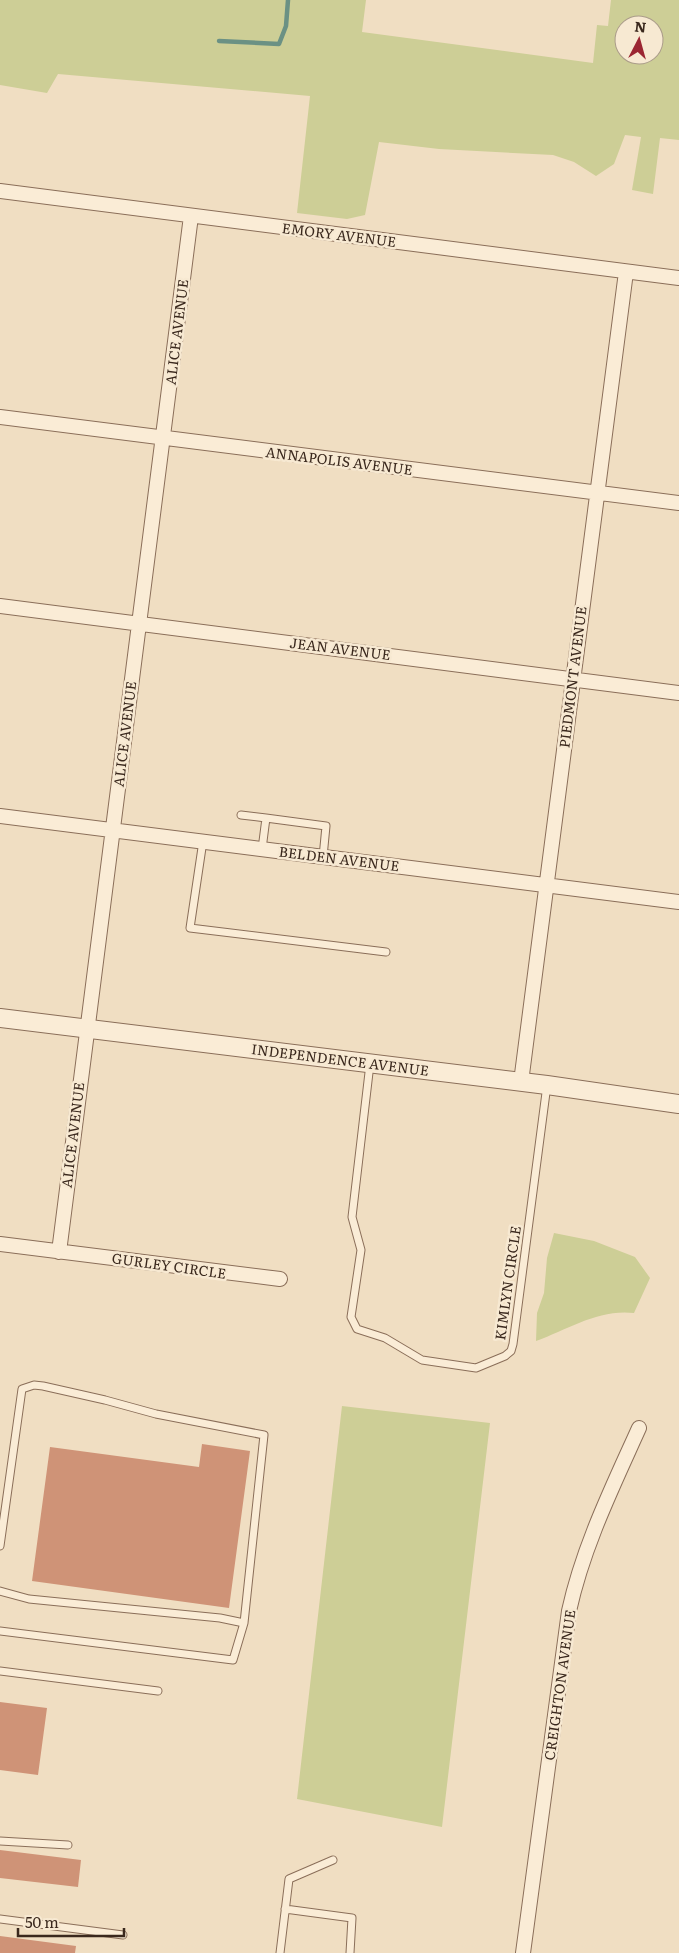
<svg xmlns="http://www.w3.org/2000/svg" width="679" height="1953" viewBox="0 0 679 1953" font-family="Literata,serif">
<rect width="100%" height="100%" fill="#f0dec2"/>
<path fill="#cdce96" fill-rule="evenodd" d="M 0,0 L 366,0 L 362,32 L 593,63 L 597,25 L 608,26 L 611,0 L 679,0 L 679,140 L 660,138 L 653,194 L 632,190 L 641,137 L 625,135 L 614,164 L 596,176 L 574,162 L 553,155 L 439,149 L 379,142 L 365,215 L 347,219 L 297,213 L 310,96 L 58,74 L 47,93 L 0,85 ZM 624,25 L 654,25 L 654,55 L 624,55 Z
M 554,1233 L 594,1241 L 635,1257 L 650,1278 L 634,1313 C 598,1309 569,1329 536,1341 L 537,1313 L 544,1293 L 547,1258 Z
M 342,1406 L 490,1423 L 442,1827 L 297,1799 Z"/>
<g fill="none" stroke-linecap="round" stroke-linejoin="round">
<path stroke="#6b9184" stroke-width="4.5" d="M 219,41 L 279,44 L 286,26 L 288,0"/>
</g>
<path fill="#cf9377" d="M 202,1444 L 250,1451 L 229,1608 L 32,1581 L 50,1447 L 199,1467 Z
M 0,1702 L 47,1708 L 38,1775 L 0,1770 Z
M 0,1850 L 81,1860 L 78,1887 L 0,1878 Z
M 0,1936 L 76,1946 L 75,1953 L 0,1953 Z"/>
<g fill="none" stroke-linecap="round" stroke-linejoin="round">
<defs>
<path id="service" d="M 241,815 L 266,818
M 203,841 L 190,928 L 386,952
M 262,849 L 266,818 L 326,826 L 323,857
M 370,1064 L 352,1217 L 361,1250 L 351,1317 L 357,1329 L 385,1338 L 422,1360 L 476,1368 L 505,1356 L 511,1351 L 513,1344 L 547,1085
M 0,1546 L 22,1389 L 34,1385 L 43,1386 L 105,1400 L 156,1414 L 264,1435 L 244,1623 L 220,1618 L 29,1599 L 0,1591
M 0,1631 L 233,1660 L 244,1623
M 0,1671 L 158,1691
M 0,1841 L 68,1845
M 285,1909 L 352,1918 L 350,1953
M 0,1919 L 123,1935
M 280,1953 L 289,1879 L 333,1860"/>
<path id="minor" d="M 0,191 L 679,278
M 0,417 L 679,503
M 0,606 L 679,693
M 0,816 L 679,902
M 521,1082 L 626,272
M 0,1244 L 280,1279
M 59,1252 L 191,216
M 523,1953 L 569,1611 C 583,1547 612,1488 639,1428"/>
<path id="tertiary" d="M 0,1018 L 547,1085 L 679,1104"/>
</defs>
<use href="#service" stroke="#8a6e59" stroke-width="9"/>
<use href="#minor" stroke="#8a6e59" stroke-width="16"/>
<use href="#tertiary" stroke="#8a6e59" stroke-width="20"/>
<use href="#service" stroke="#faecd6" stroke-width="7"/>
<use href="#minor" stroke="#faecd6" stroke-width="14"/>
<use href="#tertiary" stroke="#faecd6" stroke-width="18"/>
</g>
<g text-anchor="middle" stroke-width="5" stroke-linejoin="round" paint-order="stroke">
<g font-size="14" fill="#3a281d" stroke="#f7e9d2">
<text transform="translate(339 235) rotate(7)" y="5">EMORY AVENUE</text>
<text transform="translate(177 332) rotate(-83)" y="5">ALICE AVENUE</text>
<text transform="translate(339 461) rotate(7)" y="5">ANNAPOLIS AVENUE</text>
<text transform="translate(340 649) rotate(7)" y="5">JEAN AVENUE</text>
<text transform="translate(573 677) rotate(-83)" y="5">PIEDMONT AVENUE</text>
<text transform="translate(125 734) rotate(-83)" y="5">ALICE AVENUE</text>
<text transform="translate(339 859) rotate(7)" y="5">BELDEN AVENUE</text>
<text transform="translate(340 1060) rotate(7)" y="5">INDEPENDENCE AVENUE</text>
<text transform="translate(73 1135) rotate(-83)" y="5">ALICE AVENUE</text>
<text transform="translate(169 1266) rotate(8)" y="5">GURLEY CIRCLE</text>
<text transform="translate(508 1283) rotate(-82)" y="5">KIMLYN CIRCLE</text>
<text transform="translate(560 1685) rotate(-82)" y="5">CREIGHTON AVENUE</text>
</g>
</g>
<g transform="translate(639 40) rotate(6)"><circle r="24" fill="#f7e9d2" stroke="#ab9c8a"/>
<path d="M0-4L9 19L0 12L-9 19Z" fill="#9b2632"/>
<text y="-8" font-size="14" font-weight="bold" text-anchor="middle" fill="#3a281d">N</text>
</g>
<path d="M18 1928v8h106v-8" fill="none" stroke="#3a281d" stroke-width="2.5"/>
<text x="25" y="1928" font-size="15" fill="#3a281d" stroke="#f7e9d2" stroke-width="4" paint-order="stroke">50 m</text>
</svg>
